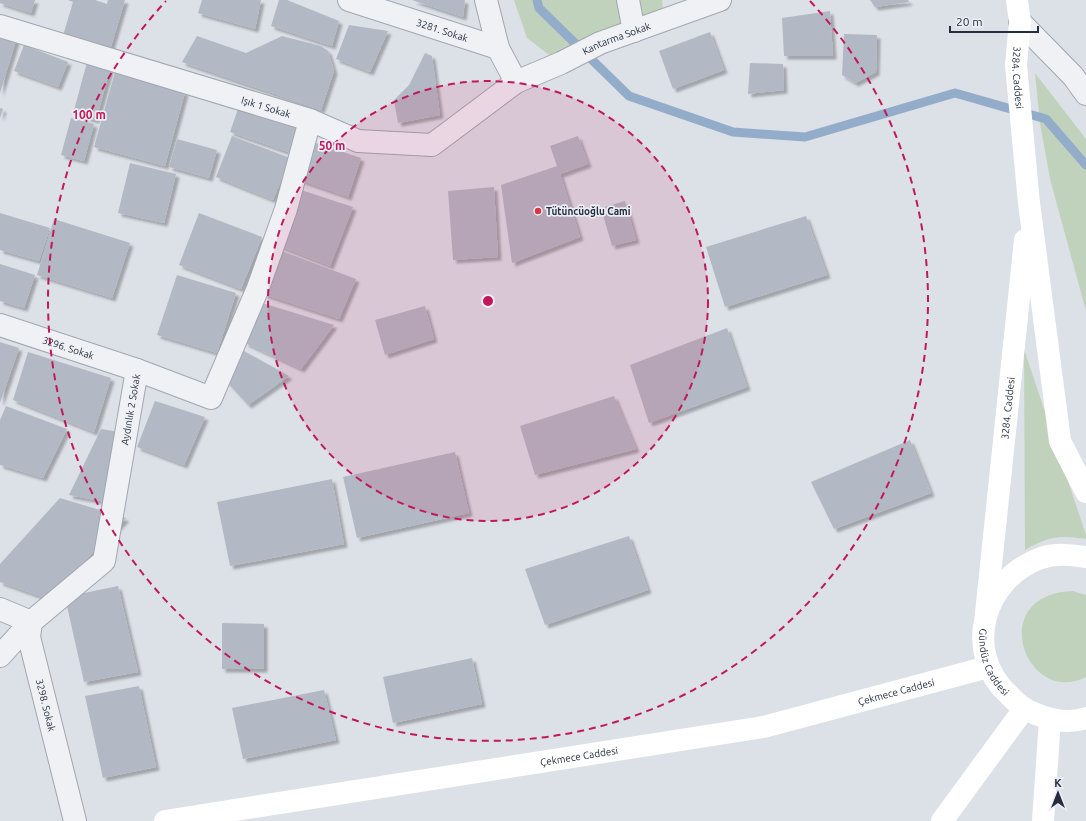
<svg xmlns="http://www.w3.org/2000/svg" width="1086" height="821" viewBox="0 0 1086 821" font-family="Ubuntu,sans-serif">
<defs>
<filter id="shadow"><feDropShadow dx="3.5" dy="3.5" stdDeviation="1" flood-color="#0004"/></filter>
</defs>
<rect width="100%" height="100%" fill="#dce0e7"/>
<path fill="#c1d2bc" d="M 514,0 L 662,0 L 663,11 L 549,55 L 527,38 Z
M 1035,73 L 1086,139 L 1086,311 L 1050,179 L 1040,123 Z
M 1024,349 L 1086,535 L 1086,539 C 1059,535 1049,536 1025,550 Z
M 1073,591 L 1086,595 L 1086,677 C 1026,708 984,594 1073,591 Z"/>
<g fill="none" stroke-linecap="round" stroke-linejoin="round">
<path stroke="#93acca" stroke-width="9" d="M 537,0 L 539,8 L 629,96 L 733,132 L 805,137 L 955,93 L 1046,119 L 1086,165"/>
</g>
<path fill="#b3b9c4" filter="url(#shadow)" d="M 0,0 L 35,0 L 31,13 L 0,3 Z
M 68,0 L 95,0 L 107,4 L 108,0 L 125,0 L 109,53 L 62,39 L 73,2 Z
M 202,0 L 261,0 L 255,29 L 198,13 Z
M 279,0 L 287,0 L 339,21 L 332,46 L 271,26 Z
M 412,0 L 465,0 L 463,17 Z
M 870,0 L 908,0 L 909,2 L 875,7 Z
M 830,11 L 833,56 L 784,56 L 782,18 Z
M 349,25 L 388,31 L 370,72 L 336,59 Z
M 0,30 L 18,34 L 0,93 Z
M 710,32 L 724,70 L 673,89 L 659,51 Z
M 844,34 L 877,35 L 876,72 L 855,83 L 842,75 Z
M 197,36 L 246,53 L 282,36 L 321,46 L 328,51 L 334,71 L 321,110 L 182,62 Z
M 24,45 L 68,62 L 58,87 L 14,71 Z
M 425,53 L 432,56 L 440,115 L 398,123 L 394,100 L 409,85 Z
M 87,62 L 110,69 L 96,120 L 73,114 Z
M 750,63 L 783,64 L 784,90 L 748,94 Z
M 115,72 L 185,92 L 165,166 L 94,147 Z
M 240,103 L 301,124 L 291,153 L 230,132 Z
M 0,108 L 3,109 L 0,118 Z
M 71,118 L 94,124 L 84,161 L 61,155 Z
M 232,136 L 290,158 L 273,200 L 216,177 Z
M 578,136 L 588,164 L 560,174 L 580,237 L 512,263 L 501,185 L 557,166 L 550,146 Z
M 177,139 L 217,150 L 209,178 L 169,167 Z
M 307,140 L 361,158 L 348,197 L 294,178 Z
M 130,163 L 176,174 L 164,223 L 118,213 Z
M 494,187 L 498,257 L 453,260 L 448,191 Z
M 295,188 L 353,207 L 330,266 L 274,244 Z
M 625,201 L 636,240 L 612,246 L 601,208 Z
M 0,213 L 50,228 L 39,261 L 0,250 Z
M 199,213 L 262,237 L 241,289 L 179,265 Z
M 806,216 L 827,275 L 725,307 L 706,247 Z
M 54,219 L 130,243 L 112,298 L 37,275 Z
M 279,250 L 356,279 L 339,319 L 263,294 Z
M 0,264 L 35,275 L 24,308 L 0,301 Z
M 177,275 L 236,293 L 217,353 L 157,335 Z
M 259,302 L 334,325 L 301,369 L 245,343 Z
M 425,306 L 434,339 L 385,355 L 375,320 Z
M 727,328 L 747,387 L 649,423 L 630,365 Z
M 0,342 L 19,348 L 0,403 Z
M 244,351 L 289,376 L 248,405 L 225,380 Z
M 28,352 L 111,378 L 94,432 L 13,400 Z
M 614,396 L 636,449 L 535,475 L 520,426 Z
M 155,401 L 205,417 L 184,465 L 137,447 Z
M 6,406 L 67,429 L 43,478 L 0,465 L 0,420 Z
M 101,429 L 132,434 L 111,503 L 69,495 Z
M 910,440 L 931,493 L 834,529 L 811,482 Z
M 455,452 L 469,513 L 357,538 L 343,477 Z
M 332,479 L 344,544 L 230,566 L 217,502 Z
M 60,498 L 126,518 L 48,599 L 0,582 L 0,564 Z
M 629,536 L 648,590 L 545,625 L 525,569 Z
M 118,586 L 138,672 L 84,682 L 65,597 Z
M 222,623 L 264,624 L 264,669 L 222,669 Z
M 472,658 L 482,704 L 393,723 L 383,677 Z
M 139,686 L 156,767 L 103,778 L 85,696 Z
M 324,690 L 336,740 L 243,759 L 232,708 Z"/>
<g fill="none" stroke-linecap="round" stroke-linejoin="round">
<defs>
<g id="minor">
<path id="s1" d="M 349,0 L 498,48 L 516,82"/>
<path d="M 486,0 L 498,48"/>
<path d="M 628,0 L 634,31"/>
<path d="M 1020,22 L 1073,76 L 1086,94"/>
<path id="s2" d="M 0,26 L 310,120 L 358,141 L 432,145 L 516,82 L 561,63 L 600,43 L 720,0"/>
<path id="s3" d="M 0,325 L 137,370"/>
<path id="s4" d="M 0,609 L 31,622 L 29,637 L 75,821"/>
<path id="s5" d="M 0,656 L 31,622 L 104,561 L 137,370 L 211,398 L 258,288 L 286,209 L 310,120"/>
</g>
</defs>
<use href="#minor" stroke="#a1a7b1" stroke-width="24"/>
<use href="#minor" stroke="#eff1f5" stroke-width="22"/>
<g stroke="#fff" stroke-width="22">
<path id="s6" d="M 1017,0 L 1020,22 L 1016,65 L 1029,203 L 1060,441 L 1086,492"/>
<path id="s7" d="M 1086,557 C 1071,555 1056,553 1041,558 C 983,579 962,652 1009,695 C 1018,704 1024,710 1036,714 C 1051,720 1070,724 1086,718"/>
<path id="s8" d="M 986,613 L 1025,240"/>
<path id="s9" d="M 165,821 L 763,727 L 988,667"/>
<path d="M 942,821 L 1024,709"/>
<path d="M 1043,821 L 1050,720"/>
</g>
</g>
<circle cx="488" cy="301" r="220" fill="#c2185b" fill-opacity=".12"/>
<g fill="none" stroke="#c2185b" stroke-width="2" stroke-dasharray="7 5">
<circle cx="488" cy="301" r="220"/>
<path d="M810 1A440 440 0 1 1 166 1"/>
</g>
<circle fill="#d73647" stroke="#ebeff5" stroke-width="1.5" cx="538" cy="211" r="4"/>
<g text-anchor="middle" stroke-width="3.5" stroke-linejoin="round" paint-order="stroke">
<g font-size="10" fill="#252d3e" stroke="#ebeff5">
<text dy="4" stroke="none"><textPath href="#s1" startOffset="98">3281. Sokak</textPath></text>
<text dy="4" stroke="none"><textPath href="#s2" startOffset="665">Kantarma Sokak</textPath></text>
<text dy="4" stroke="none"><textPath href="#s6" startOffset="78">3284. Caddesi</textPath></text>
<text dy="4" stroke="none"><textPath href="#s2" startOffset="278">Işık 1 Sokak</textPath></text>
<text dy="4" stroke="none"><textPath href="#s3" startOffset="72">3296. Sokak</textPath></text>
<text dy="4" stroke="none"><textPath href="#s8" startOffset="206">3284. Caddesi</textPath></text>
<text dy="4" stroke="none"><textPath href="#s5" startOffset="295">Aydınlık 2 Sokak</textPath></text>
<text dy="4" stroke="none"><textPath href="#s7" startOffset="177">Gündüz Caddesi</textPath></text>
<text dy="4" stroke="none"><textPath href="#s9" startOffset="743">Çekmece Caddesi</textPath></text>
<text dy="4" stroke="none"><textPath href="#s4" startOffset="119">3298. Sokak</textPath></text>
<text dy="4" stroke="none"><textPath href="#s9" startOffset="419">Çekmece Caddesi</textPath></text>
</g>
<g font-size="10" font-weight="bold" fill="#252d3e" stroke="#ebeff5" text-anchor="start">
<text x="546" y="215">Tütüncüoğlu Cami</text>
</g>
</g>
<circle cx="488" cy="301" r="6" fill="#c2185b" stroke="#ebeff5" stroke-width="2"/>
<g font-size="12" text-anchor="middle" font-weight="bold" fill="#c2185b" stroke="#ebeff5" stroke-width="3.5" stroke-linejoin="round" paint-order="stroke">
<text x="89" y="119">100 m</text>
<text x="332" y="150">50 m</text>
</g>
<g transform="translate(1058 793)" stroke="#ebeff5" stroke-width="3" paint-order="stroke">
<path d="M0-3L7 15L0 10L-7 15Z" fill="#252d3e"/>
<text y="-6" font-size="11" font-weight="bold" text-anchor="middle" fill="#252d3e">K</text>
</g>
<path d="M950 26v6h88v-6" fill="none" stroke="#252d3e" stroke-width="2"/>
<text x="956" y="26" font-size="12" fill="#252d3e" stroke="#ebeff5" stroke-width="3" paint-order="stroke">20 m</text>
</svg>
